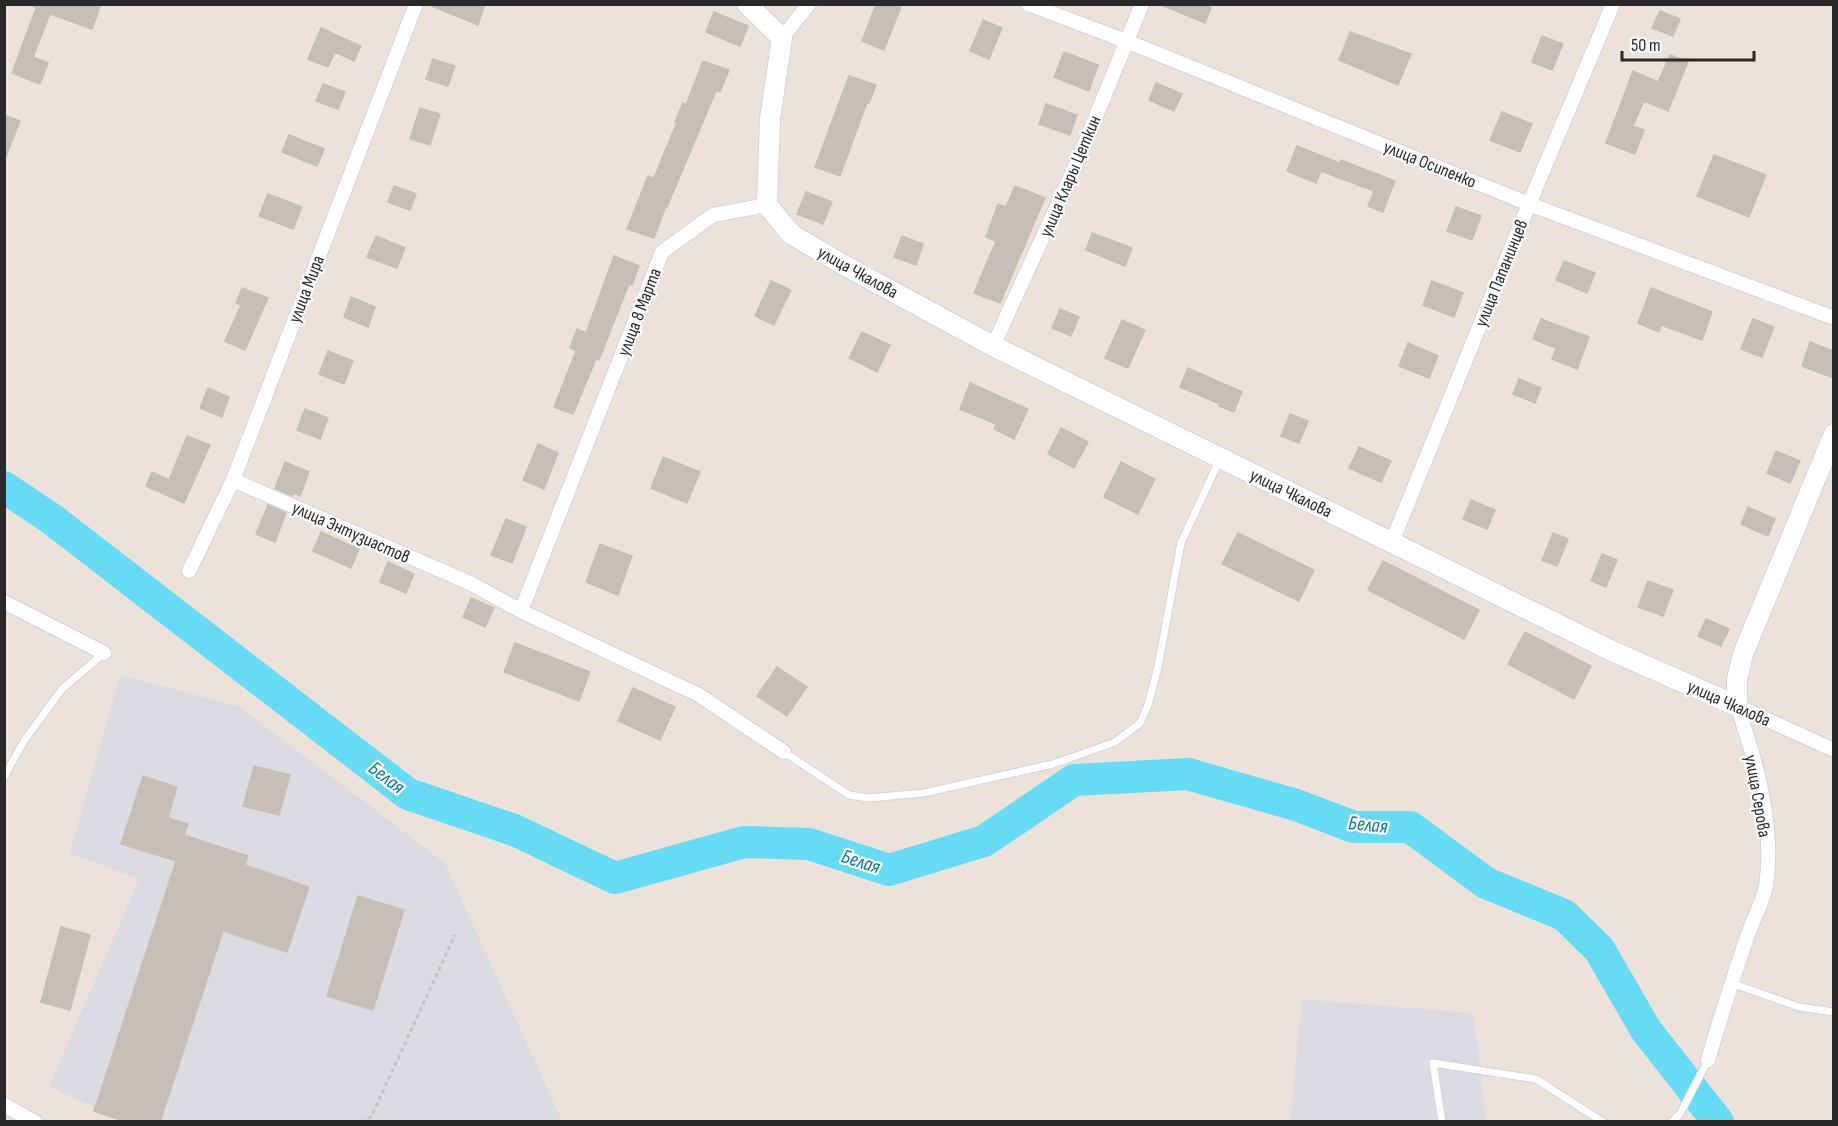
<svg xmlns="http://www.w3.org/2000/svg" width="1838" height="1126" viewBox="0 0 1838 1126" font-family="'Sofia Sans Condensed',sans-serif">
<rect width="100%" height="100%" fill="#ece2d9"/>
<path fill="#dcdbe4" d="M 120,675 L 238,706 L 445,863 L 562,1121 L 127,1121 L 49,1087 L 139,879 L 70,853 Z
M 1302,999 L 1473,1013 L 1486,1121 L 1290,1122 Z"/>
<g fill="none" stroke-linecap="round" stroke-linejoin="round">
<path stroke="#65dbf6" stroke-width="32" d="M 4,487 L 53,520 L 408,794 L 514,830 L 615,878 L 744,842 L 809,844 L 889,870 L 984,841 L 1074,780 L 1188,774 L 1296,805 L 1354,827 L 1410,827 L 1486,883 L 1564,915 L 1599,949 L 1646,1030 L 1718,1122"/>
</g>
<path fill="#c4beb5" stroke="#c7bfb3" stroke-width="1.5" d="M 30,4 L 101,4 L 92,29 L 50,14 L 33,57 L 48,63 L 40,84 L 12,73 L 36,8 Z
M 427,4 L 485,4 L 478,25 Z
M 876,4 L 902,4 L 884,50 L 862,41 Z
M 1159,4 L 1202,4 L 1211,8 L 1205,23 Z
M 1660,11 L 1680,19 L 1673,36 L 1652,28 Z
M 714,12 L 748,26 L 740,46 L 706,32 Z
M 983,20 L 1002,28 L 989,59 L 970,51 Z
M 321,28 L 361,46 L 354,61 L 335,52 L 328,67 L 308,59 Z
M 1350,32 L 1411,54 L 1398,85 L 1339,60 Z
M 1542,36 L 1563,44 L 1552,70 L 1532,62 Z
M 1064,52 L 1098,65 L 1089,91 L 1054,77 Z
M 1670,55 L 1688,62 L 1668,111 L 1644,101 L 1633,126 L 1644,130 L 1635,154 L 1606,143 L 1633,71 L 1658,82 Z
M 433,59 L 455,66 L 448,86 L 426,79 Z
M 703,61 L 729,70 L 720,92 L 716,91 L 667,207 L 666,206 L 654,238 L 627,229 L 648,176 L 654,178 L 677,122 L 675,122 L 683,103 L 686,105 Z
M 849,76 L 876,85 L 869,103 L 867,102 L 840,176 L 815,167 Z
M 1156,83 L 1182,94 L 1174,111 L 1149,100 Z
M 323,84 L 345,92 L 338,109 L 316,101 Z
M 1046,104 L 1077,115 L 1070,135 L 1039,124 Z
M 420,108 L 440,114 L 430,145 L 410,139 Z
M 1502,112 L 1532,124 L 1520,152 L 1490,140 Z
M 4,115 L 20,121 L 5,159 L 4,159 Z
M 289,135 L 324,149 L 317,166 L 282,152 Z
M 1297,146 L 1340,163 L 1341,160 L 1395,181 L 1383,212 L 1368,206 L 1374,191 L 1321,171 L 1316,183 L 1287,171 Z
M 1714,155 L 1766,175 L 1749,217 L 1697,196 Z
M 394,186 L 416,194 L 410,210 L 388,202 Z
M 1015,186 L 1045,198 L 1000,303 L 974,293 L 996,241 L 986,237 L 998,204 L 1006,207 Z
M 806,192 L 832,202 L 823,224 L 797,214 Z
M 268,194 L 302,207 L 293,229 L 259,216 Z
M 1456,207 L 1481,216 L 1472,240 L 1447,231 Z
M 1092,233 L 1132,248 L 1125,266 L 1086,250 Z
M 376,236 L 405,248 L 397,268 L 367,257 Z
M 902,236 L 923,244 L 916,265 L 894,257 Z
M 614,256 L 639,266 L 632,285 L 629,284 L 599,360 L 596,359 L 573,414 L 554,407 L 576,351 L 570,348 L 577,329 L 586,333 Z
M 1564,261 L 1595,273 L 1587,293 L 1556,280 Z
M 771,281 L 791,290 L 774,325 L 755,316 Z
M 1432,281 L 1463,293 L 1454,317 L 1423,305 Z
M 242,288 L 268,298 L 245,350 L 225,341 L 241,305 L 236,303 Z
M 1651,288 L 1712,312 L 1702,340 L 1661,325 L 1659,332 L 1638,323 Z
M 351,297 L 375,307 L 368,327 L 344,317 Z
M 1060,309 L 1079,317 L 1071,336 L 1052,328 Z
M 1541,319 L 1589,337 L 1577,369 L 1552,359 L 1556,348 L 1533,339 Z
M 1753,319 L 1774,327 L 1762,357 L 1741,349 Z
M 1122,320 L 1145,330 L 1128,368 L 1105,358 Z
M 862,332 L 890,345 L 877,372 L 849,358 Z
M 1810,342 L 1833,351 L 1833,378 L 1802,366 Z
M 1408,343 L 1438,356 L 1429,378 L 1399,366 Z
M 328,351 L 353,361 L 344,384 L 319,374 Z
M 1188,368 L 1242,392 L 1234,412 L 1219,406 L 1220,404 L 1180,387 Z
M 1519,379 L 1541,388 L 1535,403 L 1513,394 Z
M 970,383 L 1028,409 L 1014,439 L 994,429 L 996,424 L 960,409 Z
M 208,388 L 229,397 L 222,417 L 200,408 Z
M 305,409 L 328,418 L 320,439 L 297,430 Z
M 1290,414 L 1308,421 L 1299,443 L 1281,436 Z
M 1061,428 L 1088,442 L 1074,468 L 1048,454 Z
M 187,436 L 210,445 L 184,503 L 146,486 L 152,472 L 169,480 Z
M 538,444 L 558,453 L 544,489 L 523,480 Z
M 1359,447 L 1391,461 L 1381,482 L 1349,468 Z
M 1776,451 L 1800,461 L 1790,483 L 1767,473 Z
M 663,457 L 700,472 L 687,503 L 651,488 Z
M 285,462 L 309,472 L 300,496 L 294,493 L 292,496 L 275,488 Z
M 1121,462 L 1155,479 L 1138,514 L 1104,497 Z
M 1471,500 L 1495,510 L 1487,529 L 1463,519 Z
M 268,505 L 286,513 L 275,542 L 256,534 Z
M 1748,507 L 1775,519 L 1768,536 L 1741,524 Z
M 506,519 L 526,527 L 512,563 L 491,555 Z
M 321,532 L 359,549 L 351,568 L 313,551 Z
M 1238,533 L 1314,570 L 1299,601 L 1222,564 Z
M 1553,533 L 1568,539 L 1557,566 L 1542,560 Z
M 600,544 L 632,556 L 618,595 L 586,582 Z
M 1602,554 L 1617,560 L 1606,587 L 1591,581 Z
M 1383,561 L 1479,610 L 1464,639 L 1368,590 Z
M 388,562 L 414,574 L 406,593 L 380,582 Z
M 1648,581 L 1673,590 L 1663,616 L 1638,607 Z
M 471,598 L 494,608 L 485,627 L 463,617 Z
M 1706,619 L 1729,629 L 1721,646 L 1698,636 Z
M 1525,632 L 1591,666 L 1574,699 L 1508,664 Z
M 515,643 L 590,672 L 579,701 L 504,672 Z
M 777,667 L 807,687 L 787,716 L 757,696 Z
M 633,688 L 675,707 L 660,740 L 618,721 Z
M 254,766 L 290,775 L 279,815 L 243,806 Z
M 143,776 L 177,787 L 168,818 L 188,824 L 184,835 L 248,856 L 245,865 L 309,887 L 287,952 L 223,931 L 160,1122 L 126,1122 L 94,1111 L 176,861 L 121,844 Z
M 358,896 L 404,910 L 373,1010 L 327,996 Z
M 61,927 L 90,935 L 70,1010 L 41,1002 Z"/>
<g fill="none" stroke-linecap="round" stroke-linejoin="round">
<defs>
<path id="lane" d="M 784,752 L 849,795 L 869,798 L 924,793 L 1053,764 L 1115,742 L 1140,723 L 1148,705 L 1158,667 L 1181,543 L 1219,461
M 4,777 L 24,741 L 62,689 L 104,653
M 1731,983 L 1799,1007 L 1834,1012
M 1442,1122 L 1433,1063 L 1536,1079 L 1603,1122
M 1672,1122 L 1680,1114 L 1708,1060"/>
<path id="street" d="M 1028,4 L 1126,41 L 1529,204 L 1834,318
M 782,38 L 809,4
M 993,346 L 1078,160 L 1142,4
M 233,480 L 470,583 L 521,611 L 699,695 L 784,752
M 1392,542 L 1529,204 L 1613,4
M 189,571 L 233,480 L 416,4
M 4,602 L 104,653
M 521,611 L 662,252 L 713,215 L 767,205
M 1737,706 L 1834,750
M 1708,1060 C 1720,1019 1733,978 1747,937 C 1752,921 1763,903 1766,886 C 1775,828 1756,760 1737,706
M 4,1105 L 35,1122"/>
<path id="secondary" d="M 747,4 L 782,38 L 770,119 L 767,205 L 791,234 L 842,264 L 993,346 L 1610,650 L 1737,706 L 1737,679 L 1743,654 L 1834,434"/>
</defs>
<use href="#lane" stroke="#cfd4e3" stroke-width="9"/>
<use href="#street" stroke="#cfd4e3" stroke-width="16"/>
<use href="#secondary" stroke="#cfd4e3" stroke-width="22"/>
<path stroke="#c3c3c3" stroke-width="3" stroke-dasharray="4.5 3" stroke-linecap="butt" d="M 361,1122 L 371,1117 L 455,935"/>
<use href="#lane" stroke="#fff" stroke-width="7"/>
<use href="#street" stroke="#fff" stroke-width="14"/>
<use href="#secondary" stroke="#fff" stroke-width="20"/>
</g>
<g text-anchor="middle" stroke-width="4.5" stroke-linejoin="round" paint-order="stroke">
<g font-size="18" fill="#292929" stroke="#fff">
<text transform="translate(1430 164) rotate(22)" y="6">улица Осипенко</text>
<text transform="translate(1070 176) rotate(-67)" y="6">улица Клары Цеткин</text>
<text transform="translate(858 272) rotate(29)" y="6">улица Чкалова</text>
<text transform="translate(1501 273) rotate(-68)" y="6">улица Папанинцев</text>
<text transform="translate(306 289) rotate(-69)" y="6">улица Мира</text>
<text transform="translate(639 312) rotate(-69)" y="6">улица 8 Марта</text>
<text transform="translate(1291 493) rotate(26)" y="6">улица Чкалова</text>
<text transform="translate(351 532) rotate(24)" y="6">улица Энтузиастов</text>
<text transform="translate(1729 703) rotate(24)" y="6">улица Чкалова</text>
<text transform="translate(1758 796) rotate(80)" y="6">улица Серова</text>
</g>
<g font-size="20" font-style="italic" fill="#0578a1" stroke="#fff">
<text transform="translate(387 777) rotate(37)" y="7">Белая</text>
<text transform="translate(1368 824) rotate(6)" y="7">Белая</text>
<text transform="translate(861 861) rotate(18)" y="7">Белая</text>
</g>
</g>
<rect width="1838" height="1126" fill="none" stroke="#292929" stroke-width="12"/>
<path d="M1622 51v9h132v-9" fill="none" stroke="#292929" stroke-width="3"/>
<text x="1631" y="51" font-size="18" fill="#292929" stroke="#ffffff" stroke-width="4.5" paint-order="stroke">50 m</text>
</svg>
